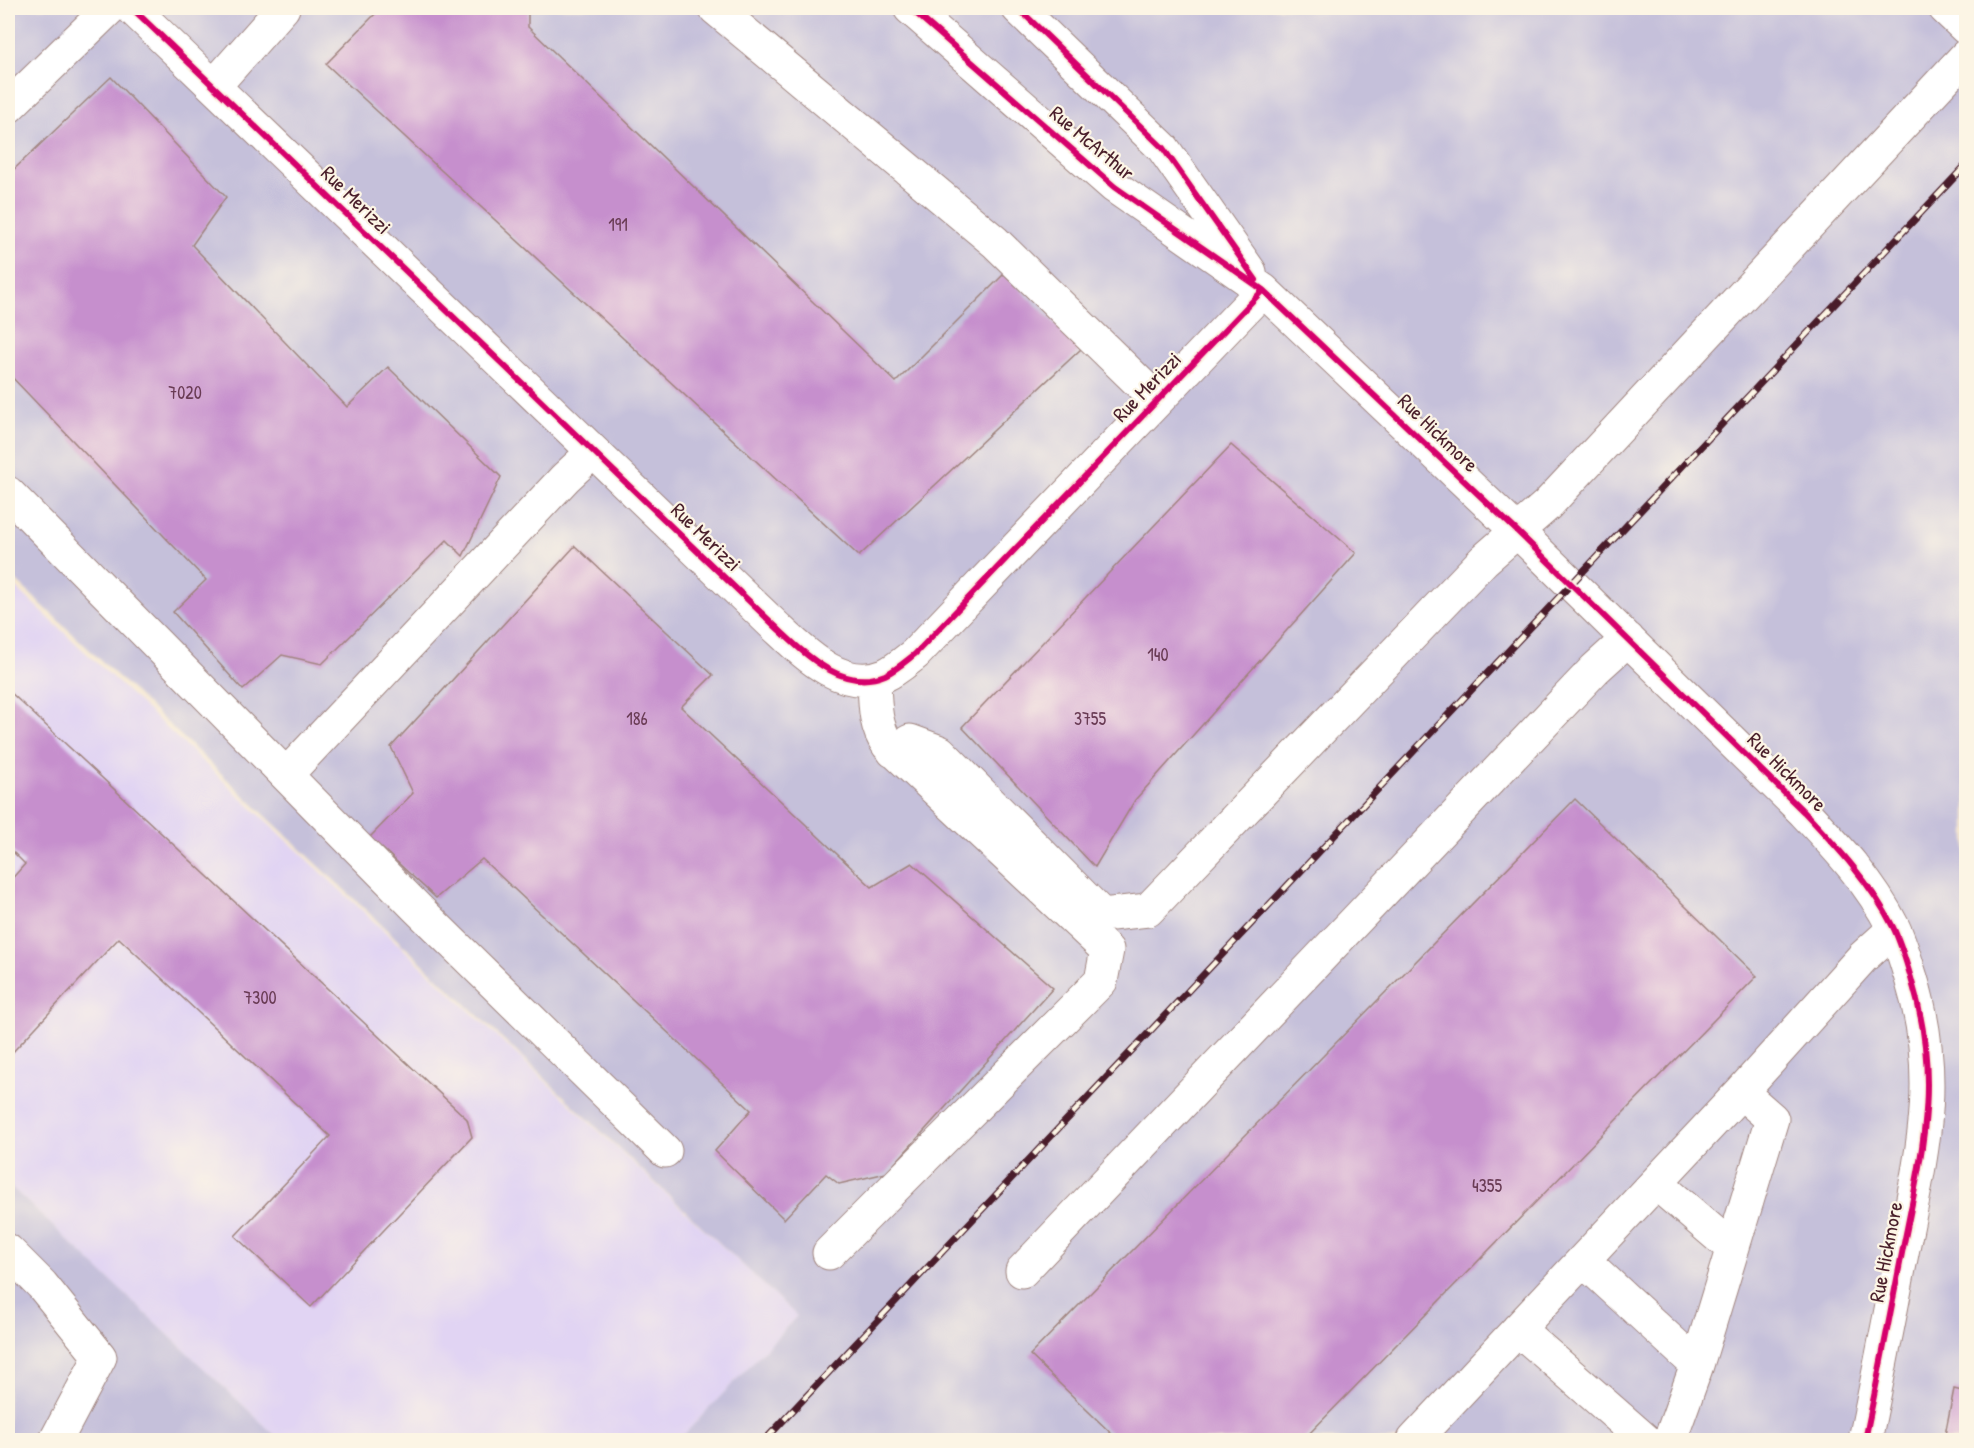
<svg xmlns="http://www.w3.org/2000/svg" width="1974" height="1448" viewBox="0 0 1974 1448" font-family="'Patrick Hand',sans-serif">
<rect width="100%" height="100%" fill="#fcf5e5"/>
<filter id="ink" filterUnits="userSpaceOnUse"><feTurbulence type="fractalNoise" baseFrequency=".0167" numOctaves="2"/><feDisplacementMap in="SourceGraphic" scale="12" xChannelSelector="R" yChannelSelector="G"/><feConvolveMatrix kernelMatrix="1 2 1 2 8 2 1 2 1" color-interpolation-filters="sRGB"/></filter>
<filter id="wash" filterUnits="userSpaceOnUse"><feTurbulence type="fractalNoise" baseFrequency=".008" numOctaves="4" result="noise"/><feDisplacementMap in="SourceGraphic" scale="24" xChannelSelector="R" yChannelSelector="G"/><feGaussianBlur stdDeviation="1.35" result="paint"/><feColorMatrix in="noise" values="0 0 0 0 0 0 0 0 0 0 0 0 0 0 0 0 0 1.4 0 .05"/><feComposite in="paint" operator="in"/></filter>
<g filter="url(#wash)">
<rect width="100%" height="100%" fill="#f6e8d0"/>
<path fill="#e1d4f3" d="M 8,580 L 797,1316 L 679,1440 L 280,1440 L 8,1184 Z"/>
<path fill="#c5c0da" d="M 8,8 L 1966,8 L 1966,1440 L 679,1440 L 797,1316 L 8,573 Z
M 8,1184 L 280,1440 L 8,1440 Z"/>
<g id="blocks">
<path fill="#c68fcd" d="M 381,8 L 531,8 L 528,11 L 528,27 L 896,382 L 1004,274 L 1081,349 L 859,556 L 326,64 Z
M 111,77 L 226,197 L 192,245 L 347,407 L 388,367 L 501,477 L 463,556 L 447,540 L 322,664 L 282,655 L 243,690 L 173,612 L 206,580 L 8,373 L 8,175 Z
M 1231,445 L 1356,553 L 1135,800 L 1095,867 L 962,727 Z
M 575,546 L 713,675 L 681,707 L 872,887 L 912,863 L 1053,988 L 886,1173 L 839,1184 L 826,1174 L 784,1219 L 715,1151 L 751,1110 L 482,859 L 436,898 L 370,837 L 413,793 L 391,747 Z
M 8,690 L 467,1119 L 472,1137 L 311,1307 L 235,1236 L 330,1136 L 119,938 L 8,1057 L 8,883 L 25,864 L 8,847 Z
M 1575,799 L 1757,976 L 1303,1440 L 1118,1440 L 1030,1355 Z
M 1954,1389 L 1966,1392 L 1966,1440 L 1944,1440 Z"/>
</g>
</g>
<g filter="url(#ink)">
<use href="#blocks" fill-opacity="0" stroke="#a0847e" stroke-width="1.5"/>
<g fill="none" stroke-linecap="round" stroke-linejoin="round">
<defs>
<path id="minor" d="M 132,8 L 775,626 C 803,652 842,693 885,675 C 896,670 906,661 915,654 L 1263,290
M 715,8 L 995,242 L 1157,400
M 910,8 L 1115,187 L 1263,290 L 1517,531 L 1804,812 C 1837,847 1871,883 1893,927 C 1901,943 1906,962 1911,978 C 1942,1079 1922,1153 1902,1253 C 1890,1315 1878,1378 1865,1440
M 1018,8 L 1163,148 L 1250,272
M 1945,8 L 1966,28
M 214,86 L 283,8
M 8,107 L 110,8
M 8,493 L 417,908 L 665,1151
M 893,751 L 910,741 L 940,752 L 1102,915 L 1148,910 L 1484,560 L 1547,505 L 1966,56
M 286,775 L 565,478 L 593,452
M 1656,1183 L 1732,1248
M 8,1251 L 42,1285 L 100,1357 L 56,1440
M 829,1253 L 1101,981 L 1107,950 L 888,745 C 874,725 875,703 874,679
M 1583,1260 L 1697,1365
M 1022,1271 L 1595,669 L 1628,639
M 1518,1329 L 1645,1440
M 1414,1440 L 1741,1092 L 1863,957 L 1894,929
M 1670,1440 L 1697,1365 L 1772,1119 L 1741,1092"/>
</defs>
<use href="#minor" stroke="#a0847e" stroke-width="35"/>
<use href="#minor" stroke="#fff" stroke-width="33"/>
<defs>
<path id="rail" d="M 765,1440 L 1966,165"/>
</defs>
<use href="#rail" stroke="#4a1f2b" stroke-width="7"/>
<use href="#rail" stroke="#fcf5e5" stroke-width="4.5" stroke-dasharray="14" stroke-linecap="butt"/>
<defs>
<path id="cycleway" d="M 132,8 L 775,626 C 803,652 842,693 885,675 C 896,670 906,661 915,654 L 1263,290
M 910,8 L 1115,187 L 1263,290 L 1517,531 L 1804,812 C 1837,847 1871,883 1893,927 C 1901,943 1906,962 1911,978 C 1942,1079 1922,1153 1902,1253 C 1890,1315 1878,1378 1865,1440
M 1018,8 L 1163,148 L 1256,280"/>
</defs>
<use href="#cycleway" stroke="#fcf5e5" stroke-width="10"/>
<use href="#cycleway" stroke="#d6006c" stroke-width="6"/>
</g>
</g>
<g text-anchor="middle" stroke-width="4.5" stroke-linejoin="round" paint-order="stroke">
<g font-size="18" fill="#693b54">
<text x="618" y="231">191</text>
<text x="185" y="399">7020</text>
<text x="1158" y="661">140</text>
<text x="637" y="725">186</text>
<text x="1090" y="725">3755</text>
<text x="260" y="1004">7300</text>
<text x="1487" y="1192">4355</text>
</g>
<g font-size="21" fill="#4a1f2b" stroke="#fcf5e5">
<text transform="translate(1092 143) rotate(40)" y="7">Rue McArthur</text>
<text transform="translate(356 200) rotate(44)" y="7">Rue Merizzi</text>
<text transform="translate(1147 387) rotate(-46)" y="7">Rue Merizzi</text>
<text transform="translate(1438 433) rotate(44)" y="7">Rue Hickmore</text>
<text transform="translate(706 537) rotate(44)" y="7">Rue Merizzi</text>
<text transform="translate(1787 772) rotate(45)" y="7">Rue Hickmore</text>
<text transform="translate(1886 1252) rotate(-79)" y="7">Rue Hickmore</text>
</g>
</g>
<rect width="1974" height="1448" fill="none" stroke="#fcf5e5" stroke-width="30"/>
</svg>
